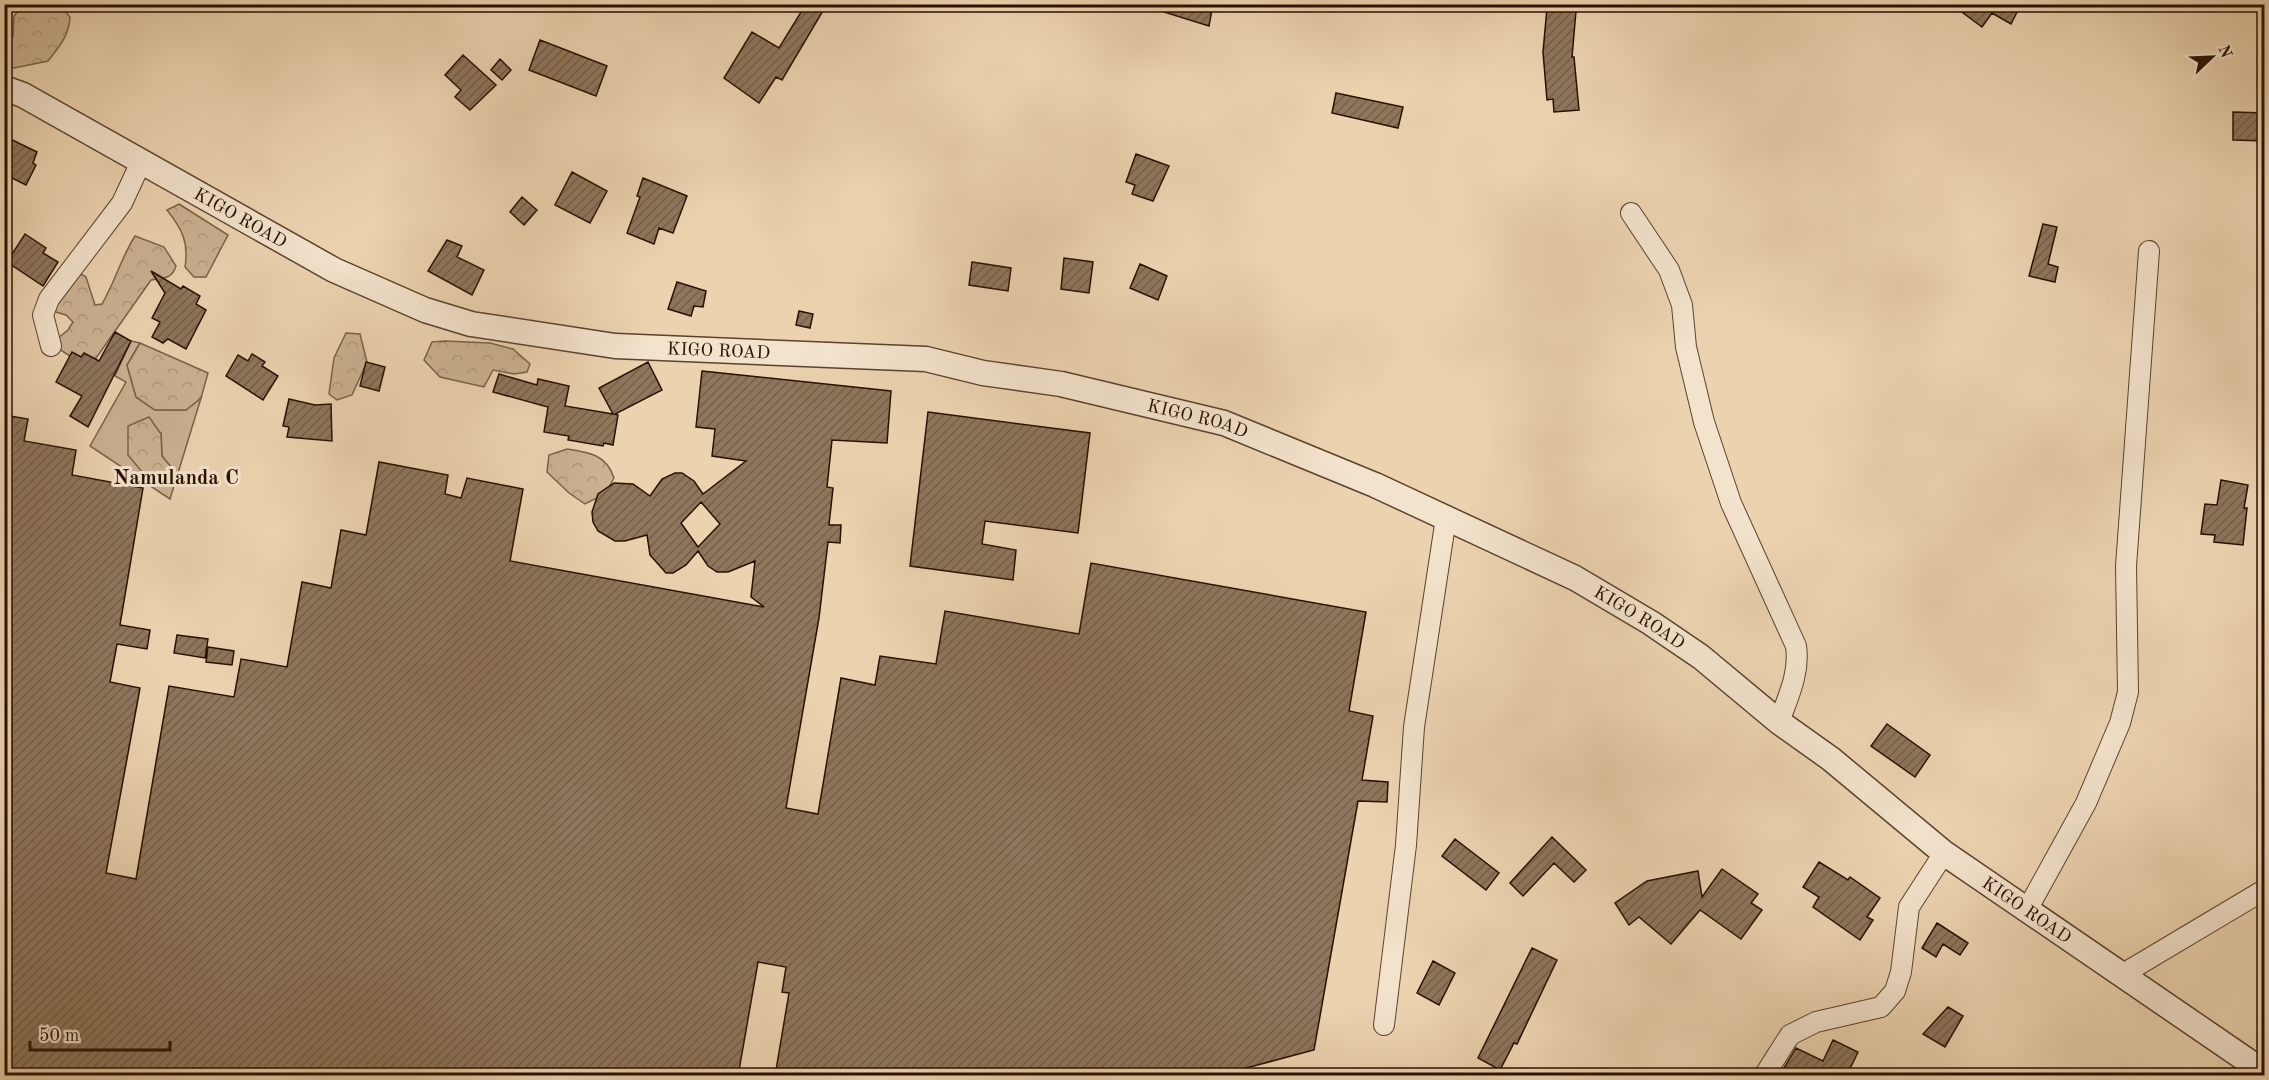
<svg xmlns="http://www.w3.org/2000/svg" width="2269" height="1080" viewBox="0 0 2269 1080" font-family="'Old Standard TT',serif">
<defs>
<pattern id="forest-crowns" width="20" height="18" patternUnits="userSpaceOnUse" patternTransform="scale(1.5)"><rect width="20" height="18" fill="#cbb292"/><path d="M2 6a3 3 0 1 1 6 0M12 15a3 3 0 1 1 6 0" fill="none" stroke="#ae987c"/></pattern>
<pattern id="building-hatch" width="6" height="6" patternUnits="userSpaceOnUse" patternTransform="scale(1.5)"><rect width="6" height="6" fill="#8e765c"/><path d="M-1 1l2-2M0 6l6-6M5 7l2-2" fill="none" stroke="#745f4a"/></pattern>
</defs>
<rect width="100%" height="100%" fill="#ecd3b0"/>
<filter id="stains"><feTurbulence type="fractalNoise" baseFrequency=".00333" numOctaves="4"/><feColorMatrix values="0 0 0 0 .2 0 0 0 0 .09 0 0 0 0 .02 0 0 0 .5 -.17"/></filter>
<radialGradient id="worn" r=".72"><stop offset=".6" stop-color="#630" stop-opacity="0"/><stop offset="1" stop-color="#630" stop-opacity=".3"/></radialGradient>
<path fill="#cbb292" stroke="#7a6249" stroke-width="1.5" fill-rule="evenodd" d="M 131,341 L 140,343 L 127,365 L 136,397 L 155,410 L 186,410 L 201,398 L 170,499 L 90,446 L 126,382 L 115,376 ZM 161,434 L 162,456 L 171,467 L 166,478 L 154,480 L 142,472 Z"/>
<path fill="url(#forest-crowns)" stroke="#7a6249" stroke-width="1.5" d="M 24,4 L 60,5 L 70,17 C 69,36 59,47 48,61 L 14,68 L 5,64 L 5,44 L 13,37 L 14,16 Z
M 179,204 L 228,235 L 206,277 L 194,277 L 185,267 C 189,242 182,229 167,210 Z
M 135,236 L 164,247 L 176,266 C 172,279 164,278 151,280 L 94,361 L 82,364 L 59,349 L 58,338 L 68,330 L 73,322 L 66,315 L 49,310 L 74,270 L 86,277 L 95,305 L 102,304 C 115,282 121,258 135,236 Z
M 346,333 L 360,334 L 367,362 L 352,395 L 337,400 L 329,394 L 334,358 Z
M 445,341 L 490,343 L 513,349 L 530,364 L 527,372 L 514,374 L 493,370 L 484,387 L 440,377 L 424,360 L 432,342 Z
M 140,343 L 208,373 L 201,398 L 186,410 L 155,410 L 136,397 L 127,365 Z
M 149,417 L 161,434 L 162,456 L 171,467 L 166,478 L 154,480 L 142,472 L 128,455 L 128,426 Z
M 567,449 C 589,452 607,455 614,478 L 605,494 L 585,504 L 569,493 L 547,472 L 549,455 Z"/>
<path fill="url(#building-hatch)" stroke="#291100" stroke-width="1.5" fill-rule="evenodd" d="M 806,4 L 827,4 L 782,80 L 776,77 L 759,103 L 724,78 L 752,32 L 779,48 Z
M 1151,4 L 1213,4 L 1209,26 L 1151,8 Z
M 1951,4 L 2021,4 L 2011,24 L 1992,13 L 1982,27 Z
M 1547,8 L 1576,11 L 1572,57 L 1574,57 L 1579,110 L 1554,112 L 1553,99 L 1547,100 L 1543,52 Z
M 540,40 L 607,66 L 596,96 L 529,70 Z
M 463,55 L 496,85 L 470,110 L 455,97 L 461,90 L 445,75 Z
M 500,59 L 511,70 L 502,80 L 491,70 Z
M 1336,93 L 1403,107 L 1398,128 L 1332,113 Z
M 2233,112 L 2265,113 L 2265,141 L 2233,140 Z
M 4,136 L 37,152 L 33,163 L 36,165 L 26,185 L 4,174 Z
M 1136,154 L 1169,166 L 1153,201 L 1132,194 L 1135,185 L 1126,182 Z
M 572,172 L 607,191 L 590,223 L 555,205 Z
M 643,178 L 687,196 L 673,233 L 659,228 L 654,244 L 627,233 L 640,197 L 637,196 Z
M 522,197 L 537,210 L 524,225 L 510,212 Z
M 2043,224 L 2057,227 L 2048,264 L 2058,267 L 2055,282 L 2029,276 Z
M 25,234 L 46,248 L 43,253 L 58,262 L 43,286 L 7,262 Z
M 447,240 L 462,246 L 457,257 L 484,270 L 472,295 L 428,271 Z
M 1064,258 L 1093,262 L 1089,293 L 1061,289 Z
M 972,262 L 1011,268 L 1008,291 L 969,285 Z
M 1140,264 L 1167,276 L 1158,300 L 1130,288 Z
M 151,271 L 181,289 L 183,286 L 200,296 L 196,304 L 206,310 L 186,349 L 168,339 L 163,343 L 152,337 L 160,322 L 152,318 L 165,293 Z
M 677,282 L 706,291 L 703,307 L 694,306 L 691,316 L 668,309 Z
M 799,311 L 813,314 L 810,328 L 796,325 Z
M 115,332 L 131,341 L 88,427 L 70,416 L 82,396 L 56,382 L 72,352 L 81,357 L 84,353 L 99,361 Z
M 252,354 L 265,362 L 262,366 L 278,376 L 263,400 L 226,376 L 238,355 L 248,361 Z
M 366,362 L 385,367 L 379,391 L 360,386 Z
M 648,362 L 662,390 L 615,414 L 618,415 L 613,445 L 604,443 L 603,446 L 568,440 L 569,436 L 544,432 L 548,407 L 493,392 L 499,374 L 537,385 L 538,379 L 569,386 L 565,406 L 613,414 L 599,388 Z
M 702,371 L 891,391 L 887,443 L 832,440 L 827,487 L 833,488 L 829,525 L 841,525 L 840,543 L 828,542 L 819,618 L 786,808 L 818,814 L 841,678 L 875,685 L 880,656 L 936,664 L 945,611 L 1079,634 L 1091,563 L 1366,612 L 1349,711 L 1373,716 L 1362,780 L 1388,782 L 1387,802 L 1358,801 L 1314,1050 L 1246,1068 L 1245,1076 L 775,1076 L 789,993 L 782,992 L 786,967 L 758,962 L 738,1076 L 241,1076 L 198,1068 L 197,1076 L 4,1076 L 4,415 L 28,419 L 24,441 L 76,450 L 72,475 L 143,488 L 120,625 L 150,630 L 147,649 L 117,644 L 110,682 L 140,688 L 106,873 L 136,879 L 169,686 L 234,697 L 241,659 L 287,667 L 302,582 L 331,588 L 341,530 L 366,535 L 379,462 L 448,475 L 445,494 L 461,498 L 467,478 L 523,489 L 510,561 L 764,607 L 751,597 L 755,561 L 728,572 L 717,572 L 708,566 L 698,551 L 686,565 L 673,573 L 666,573 L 650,555 L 647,535 L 625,541 L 615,541 L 598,531 L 593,522 L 592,512 L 598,494 L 614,483 L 633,484 L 650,496 L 662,479 L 675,473 L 682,473 L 694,481 L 703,494 L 746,461 L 712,456 L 715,429 L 696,427 ZM 701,502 L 720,524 L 698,547 L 681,523 Z
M 289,399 L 315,405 L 331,404 L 332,441 L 287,437 L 289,427 L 283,426 Z
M 928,412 L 1090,433 L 1078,533 L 985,521 L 982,544 L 1016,550 L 1013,580 L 910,566 Z
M 2221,480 L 2248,485 L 2244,508 L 2247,508 L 2243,545 L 2214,542 L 2215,535 L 2201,534 L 2205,504 L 2217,505 Z
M 177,635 L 208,639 L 205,658 L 174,653 Z
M 208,647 L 234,651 L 232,665 L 206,662 Z
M 1887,724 L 1930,755 L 1915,777 L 1871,746 Z
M 1552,837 L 1586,870 L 1574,882 L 1554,863 L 1523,896 L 1510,883 Z
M 1455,839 L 1499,873 L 1486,890 L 1442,856 Z
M 1819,862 L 1848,880 L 1850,877 L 1880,898 L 1867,917 L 1873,920 L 1860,940 L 1813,907 L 1819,897 L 1803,887 Z
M 1722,869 L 1758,894 L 1751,903 L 1762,910 L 1741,939 L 1700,910 L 1671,944 L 1639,917 L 1629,925 L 1615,903 L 1647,881 L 1698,871 L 1702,897 Z
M 1937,923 L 1968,943 L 1960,955 L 1943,944 L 1936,957 L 1922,948 Z
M 1532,948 L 1557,960 L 1517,1044 L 1514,1043 L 1500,1070 L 1478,1058 Z
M 1433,961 L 1455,973 L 1439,1005 L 1417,993 Z
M 1948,1007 L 1963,1016 L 1945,1047 L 1923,1034 Z
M 1833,1040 L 1858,1052 L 1848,1073 L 1852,1076 L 1779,1076 L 1796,1048 L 1823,1061 Z"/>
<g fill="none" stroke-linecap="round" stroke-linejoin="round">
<defs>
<path id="minor" d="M 1631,213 L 1669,270 L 1682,305 L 1686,347 L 1704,422 L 1731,503 L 1796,646 C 1800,673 1788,697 1779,722
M 51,346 L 43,315 L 49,299 L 122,203 L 141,162
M 2027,910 L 2086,803 L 2120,723 L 2128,692 L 2126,566 L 2149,251
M 2123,974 L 2264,890
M 1384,1025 L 1406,845 L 1414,727 L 1446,518
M 1764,1076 L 1790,1035 L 1816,1022 L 1881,1007 L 1895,991 L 1901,972 L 1909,907 L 1944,853"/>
<g id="tertiary">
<path id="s1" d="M 4,88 L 23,95 L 334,270 L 425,310 L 471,324 L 615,346 L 926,359 L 983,373 L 1061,384 L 1224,423 L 1375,485 L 1575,578 L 1651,623 L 1701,657 L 1779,722 L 1831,759 L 1944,853 L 2264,1072"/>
</g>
</defs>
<use href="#minor" stroke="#5a422c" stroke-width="22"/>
<use href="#tertiary" stroke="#5a422c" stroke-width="27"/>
<use href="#minor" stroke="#f3e2cc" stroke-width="20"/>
<use href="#tertiary" stroke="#f3e2cc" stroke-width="24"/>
</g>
<g text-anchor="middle" stroke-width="6" stroke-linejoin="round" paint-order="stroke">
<g font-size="18" fill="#291100" stroke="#f3e2cc">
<text dy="6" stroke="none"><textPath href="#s1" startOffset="270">KIGO ROAD</textPath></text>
<text dy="6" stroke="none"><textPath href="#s1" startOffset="774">KIGO ROAD</textPath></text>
<text dy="6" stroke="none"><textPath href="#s1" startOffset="1260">KIGO ROAD</textPath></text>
<text dy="6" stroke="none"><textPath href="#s1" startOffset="1746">KIGO ROAD</textPath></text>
<text dy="6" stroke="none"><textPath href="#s1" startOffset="2232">KIGO ROAD</textPath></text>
</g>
<g font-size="21" font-weight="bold" fill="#291100" stroke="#f3e2cc">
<text x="176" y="484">Namulanda C</text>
</g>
</g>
<rect width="2269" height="1080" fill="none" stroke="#ecd3b0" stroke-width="24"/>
<rect x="6" y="6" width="2257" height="1068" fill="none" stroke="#291100" stroke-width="3"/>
<rect x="12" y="12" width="2245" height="1056" fill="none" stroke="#291100" stroke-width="1.5"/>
<g transform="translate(2212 57) rotate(67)" stroke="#f3e2cc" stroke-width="4.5" paint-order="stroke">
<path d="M0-4.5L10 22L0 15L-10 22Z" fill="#291100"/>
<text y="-9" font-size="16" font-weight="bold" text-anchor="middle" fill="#291100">N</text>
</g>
<path d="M30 1041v9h140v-9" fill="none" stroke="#291100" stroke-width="3"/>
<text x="39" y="1041" font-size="18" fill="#291100" stroke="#f3e2cc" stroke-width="4.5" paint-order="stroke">50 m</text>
<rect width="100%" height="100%" filter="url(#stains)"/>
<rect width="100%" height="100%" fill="url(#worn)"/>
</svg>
